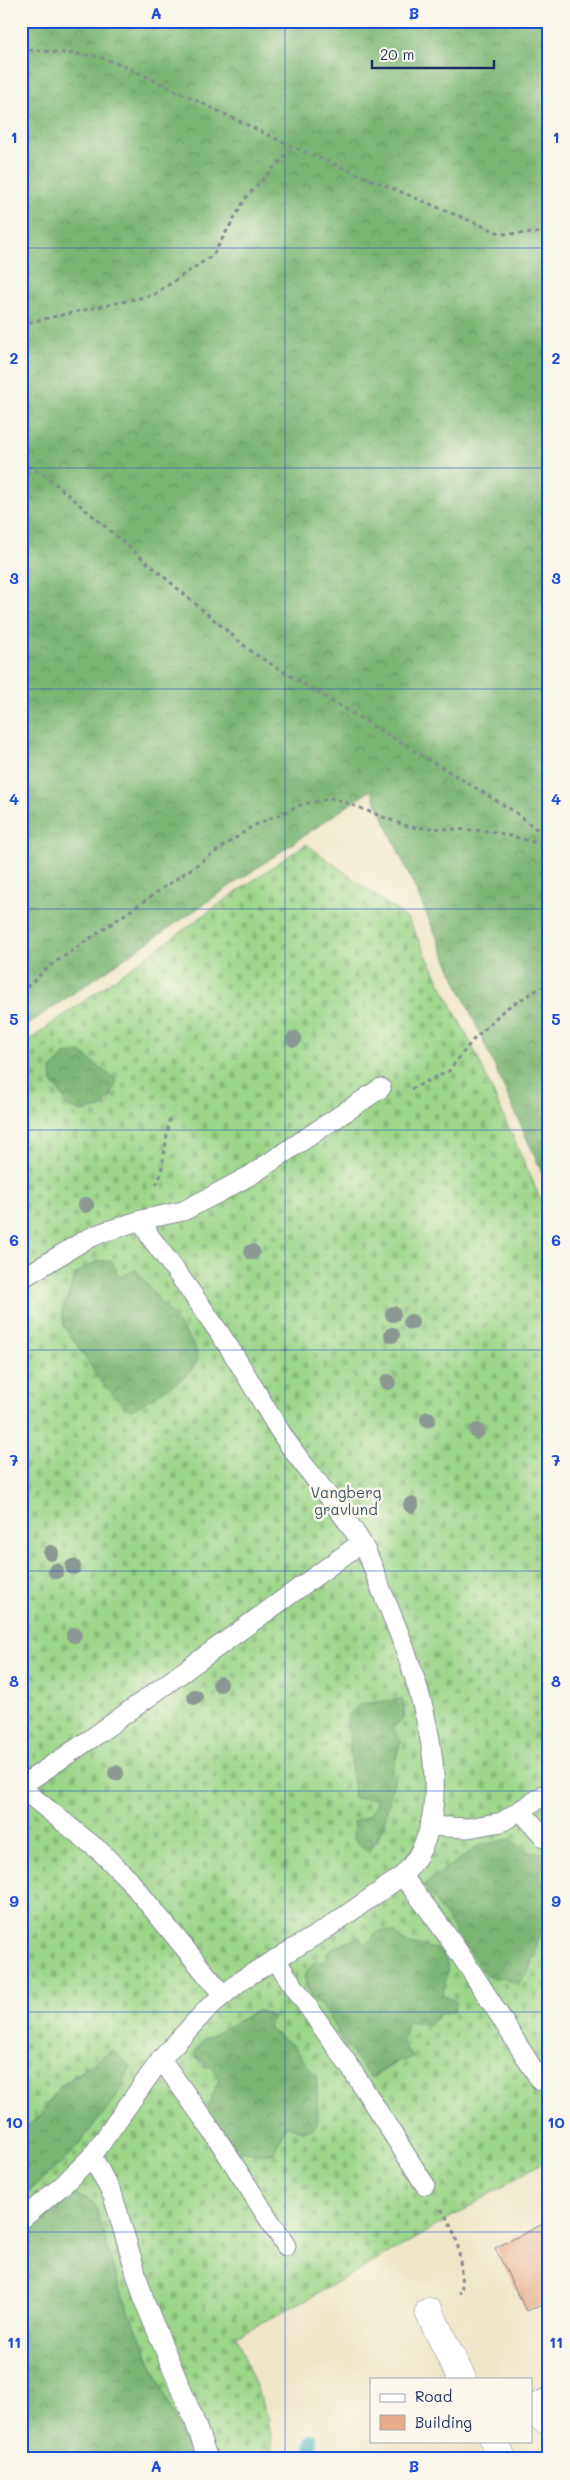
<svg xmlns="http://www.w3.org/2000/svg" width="570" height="2480" viewBox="0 0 570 2480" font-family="Mali,sans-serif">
<defs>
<pattern id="forest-crowns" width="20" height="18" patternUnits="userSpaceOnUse" patternTransform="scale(1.25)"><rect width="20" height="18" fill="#7cb674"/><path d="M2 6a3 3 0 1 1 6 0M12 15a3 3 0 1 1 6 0" fill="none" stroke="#659462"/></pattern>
<pattern id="cemetery-stones" width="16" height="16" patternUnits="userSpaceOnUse" patternTransform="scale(1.25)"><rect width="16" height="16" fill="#9bd588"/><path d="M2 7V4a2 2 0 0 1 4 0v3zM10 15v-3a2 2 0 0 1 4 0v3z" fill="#85b778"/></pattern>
</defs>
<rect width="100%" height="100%" fill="#fbf7ec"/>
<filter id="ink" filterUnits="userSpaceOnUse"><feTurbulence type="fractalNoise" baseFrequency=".02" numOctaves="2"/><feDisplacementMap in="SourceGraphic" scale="10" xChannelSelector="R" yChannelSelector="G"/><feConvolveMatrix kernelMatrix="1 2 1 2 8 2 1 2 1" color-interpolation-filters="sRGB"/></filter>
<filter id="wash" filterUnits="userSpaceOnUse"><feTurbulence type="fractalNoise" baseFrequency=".0096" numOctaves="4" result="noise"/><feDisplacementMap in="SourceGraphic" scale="20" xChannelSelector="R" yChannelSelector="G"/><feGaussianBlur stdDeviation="1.12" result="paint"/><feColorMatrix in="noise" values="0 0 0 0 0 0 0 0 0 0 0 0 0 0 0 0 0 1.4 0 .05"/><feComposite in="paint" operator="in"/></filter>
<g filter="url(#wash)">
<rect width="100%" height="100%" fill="#efe6c9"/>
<path fill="url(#forest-crowns)" stroke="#4c7269" d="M 21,21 L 549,21 L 549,1188 L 371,790 L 21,1029 Z
M 80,1052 L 117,1081 C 106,1107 98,1119 68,1107 L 62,1095 L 52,1083 L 51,1070 L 65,1054 Z
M 97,1261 L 112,1261 L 119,1277 L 135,1269 L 195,1346 L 198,1360 L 187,1376 L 129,1412 L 102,1383 L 64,1326 L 62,1312 L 76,1274 Z
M 402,1699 C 407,1727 400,1746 391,1773 L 395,1778 L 382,1830 L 368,1852 L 354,1839 L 353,1822 L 370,1815 L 377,1799 L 354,1798 L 347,1717 L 360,1704 Z
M 511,1839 L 525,1851 L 548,1853 L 539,1876 L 549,1890 L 549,1926 L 541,1933 L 528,1973 L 518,1984 L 501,1978 L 485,1976 L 424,1885 L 479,1845 Z
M 380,1931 L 394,1932 C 406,1946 421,1947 438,1949 C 454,1965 446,1975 442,1995 L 458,2002 L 454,2012 C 418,2016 430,2039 412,2057 C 407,2061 403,2060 398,2062 C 388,2066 379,2073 370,2078 L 342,2040 L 326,2011 L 311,1997 L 304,1976 L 314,1962 L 326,1962 L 327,1952 L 359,1936 Z
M 258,2010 L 273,2017 L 269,2030 L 293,2045 L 317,2079 L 318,2121 L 313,2128 L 304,2132 L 286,2125 L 275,2153 C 262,2157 249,2152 236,2150 L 206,2111 L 219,2079 L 194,2053 L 205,2039 Z
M 112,2050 L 131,2067 L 114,2101 L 68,2157 L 21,2198 L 21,2130 L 39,2117 L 59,2088 Z
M 73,2195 L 86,2198 L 95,2204 L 119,2288 L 182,2434 L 187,2459 L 21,2459 L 21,2239 Z"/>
<path fill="url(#cemetery-stones)" stroke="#5b8273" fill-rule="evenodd" d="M 306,844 L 408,919 L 475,1052 L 549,1218 L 549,1890 L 539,1876 L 547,1853 L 525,1851 L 511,1839 L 479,1845 L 424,1885 L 486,1976 L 501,1978 L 518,1984 L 528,1973 L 541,1932 L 549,1926 L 549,2158 C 447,2221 343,2282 236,2336 L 269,2419 L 273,2459 L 187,2459 L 182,2434 L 119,2288 L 95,2204 L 86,2198 L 73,2195 L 21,2239 L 21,2199 L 68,2157 L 114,2101 L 131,2067 L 112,2050 L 59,2087 L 39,2117 L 21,2130 L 21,1046 L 238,891 ZM 80,1052 L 117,1081 L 108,1103 L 101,1108 L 81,1112 L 68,1107 L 62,1095 L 52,1083 L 51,1070 L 65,1054 ZM 97,1261 L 112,1261 L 119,1277 L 136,1270 L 195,1346 L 198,1360 L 187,1376 L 130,1411 L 102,1383 L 64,1326 L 62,1312 L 76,1274 ZM 402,1699 L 405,1718 L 393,1728 L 401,1741 L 391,1774 L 395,1778 C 387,1804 387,1831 368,1852 L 354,1839 L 353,1822 L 370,1815 L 377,1799 L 354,1798 L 347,1717 L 360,1704 ZM 380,1931 L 394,1932 C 406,1946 421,1947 438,1949 C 454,1965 446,1975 442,1995 L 457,2002 L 454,2012 L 442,2013 L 429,2024 L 407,2021 L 402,2045 L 413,2056 L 407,2060 L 399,2061 L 371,2078 L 342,2040 L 326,2011 L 311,1997 L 304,1976 L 314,1962 L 326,1962 L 327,1952 L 359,1936 L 366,1944 ZM 258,2010 L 272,2016 L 269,2030 L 293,2045 L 317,2079 L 318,2121 L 313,2128 L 304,2132 L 286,2125 L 274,2153 C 262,2157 249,2152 236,2150 L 206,2111 L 219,2079 L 213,2068 L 203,2065 L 194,2053 L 205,2039 Z"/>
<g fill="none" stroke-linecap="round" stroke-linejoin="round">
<path stroke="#46b2c4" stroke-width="12" d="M 310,2459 L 312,2440"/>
</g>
<g id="blocks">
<path fill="#e6ab8b" d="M 549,2221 L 549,2303 L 526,2311 L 495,2248 Z"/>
</g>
</g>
<g filter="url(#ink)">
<use href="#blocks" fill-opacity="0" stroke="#858a94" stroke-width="1"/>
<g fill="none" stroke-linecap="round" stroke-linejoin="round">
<defs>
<path id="lane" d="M 21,1279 L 85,1240 L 101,1233 L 141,1220 L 183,1211 L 216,1194 L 251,1175 L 381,1088
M 21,1786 L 92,1738 L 361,1543
M 21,1788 L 101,1852 L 129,1880 L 223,1995
M 521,1811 L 545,1838
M 429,1826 L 468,1828 L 502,1822 L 549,1792
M 402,1876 C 454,1938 496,2011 540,2080
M 275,1959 L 352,2070 L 425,2185
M 161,2059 L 213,2132 L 286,2246
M 92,2156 L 113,2196 L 145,2303 L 193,2417 L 208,2459
M 21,2220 L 64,2184 L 92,2156 L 161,2059 L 208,2008 L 243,1979 L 326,1929 L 402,1876 C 470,1811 414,1666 383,1594 C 376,1577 371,1558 361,1542 C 339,1506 309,1474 285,1439 C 266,1410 250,1380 232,1352 C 207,1313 179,1275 151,1238 L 141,1220
M 531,2405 L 549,2397"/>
<path id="street" d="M 429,2312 L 462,2379
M 531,2410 L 549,2422
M 494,2441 L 502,2459"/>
</defs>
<use href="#lane" stroke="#858a94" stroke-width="21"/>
<use href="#street" stroke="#858a94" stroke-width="29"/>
<path stroke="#858a94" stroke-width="3" stroke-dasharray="4 4" stroke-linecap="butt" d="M 21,49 L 97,56 L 129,68 L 293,147 L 502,234 L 536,233 L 549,229
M 21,324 L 153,295 L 213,255 L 247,196 L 293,147
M 21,462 L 45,475 L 253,653 L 512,810 L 549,839
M 21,993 L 47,968 L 253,826 L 303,804 L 334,798 L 409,827 L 491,831 L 549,846
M 411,1089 L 449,1071 L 472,1041 L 505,1009 L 549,983
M 156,1185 L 161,1174 L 170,1115
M 441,2209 C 461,2238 460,2258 462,2292 L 459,2293"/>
<use href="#lane" stroke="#fff" stroke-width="19"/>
<use href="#street" stroke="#fff" stroke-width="28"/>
</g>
<g fill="#8c9894">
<circle cx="294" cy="1039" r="8"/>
<circle cx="86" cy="1205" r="8"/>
<circle cx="252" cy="1252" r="8"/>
<circle cx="393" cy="1314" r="8"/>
<circle cx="411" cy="1322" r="8"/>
<circle cx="392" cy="1335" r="8"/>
<circle cx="388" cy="1382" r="8"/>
<circle cx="428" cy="1419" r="8"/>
<circle cx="477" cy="1431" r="8"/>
<circle cx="411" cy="1505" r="8"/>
<circle cx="51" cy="1553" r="8"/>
<circle cx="73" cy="1567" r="8"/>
<circle cx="56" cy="1571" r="8"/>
<circle cx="74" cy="1635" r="8"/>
<circle cx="220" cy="1684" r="8"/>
<circle cx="195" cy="1697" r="8"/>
<circle cx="116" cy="1773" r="8"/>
</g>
</g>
<path fill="none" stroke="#1d4ed8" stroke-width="1" stroke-opacity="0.55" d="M 285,21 L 285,2459M 21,248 L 549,248M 21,468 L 549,468M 21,689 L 549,689M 21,909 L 549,909M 21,1130 L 549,1130M 21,1350 L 549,1350M 21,1571 L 549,1571M 21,1791 L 549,1791M 21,2012 L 549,2012M 21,2232 L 549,2232"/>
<g text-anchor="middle" stroke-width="5" stroke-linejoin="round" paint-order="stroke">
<g font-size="15" fill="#3b5868" stroke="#fbf7ec">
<text x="346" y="1498">Vangberg<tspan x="346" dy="17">gravlund</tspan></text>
</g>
</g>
<rect width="570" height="2480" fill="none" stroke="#fbf7ec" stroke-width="55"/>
<rect x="370" y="2378" width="162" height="65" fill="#fbf7ec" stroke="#a1a7b3"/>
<rect x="380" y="2394" width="25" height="8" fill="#ffffff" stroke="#a1a7b3"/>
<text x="415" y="2402" font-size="15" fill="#1b2f5e">Road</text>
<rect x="380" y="2415" width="25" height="15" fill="#e6ab8b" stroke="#a1a7b3"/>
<text x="415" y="2428" font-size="15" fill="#1b2f5e">Building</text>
<path d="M372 60v8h122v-8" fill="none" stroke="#1b2f5e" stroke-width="2.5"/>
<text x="380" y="60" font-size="15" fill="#1b2f5e" stroke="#fbf7ec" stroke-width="4" paint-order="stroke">20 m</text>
<rect x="28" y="28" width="514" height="2424" fill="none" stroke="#1d4ed8" stroke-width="2"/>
<g font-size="16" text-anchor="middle" font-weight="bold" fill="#1d4ed8">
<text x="156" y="19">A</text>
<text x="414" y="19">B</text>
<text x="14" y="143">1</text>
<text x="556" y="143">1</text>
<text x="14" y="364">2</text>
<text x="556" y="364">2</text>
<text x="14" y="584">3</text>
<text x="556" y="584">3</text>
<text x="14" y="805">4</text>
<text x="556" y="805">4</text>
<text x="14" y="1025">5</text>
<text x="556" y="1025">5</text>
<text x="14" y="1246">6</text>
<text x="556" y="1246">6</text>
<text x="14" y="1466">7</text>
<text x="556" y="1466">7</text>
<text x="14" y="1687">8</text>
<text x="556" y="1687">8</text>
<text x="14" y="1907">9</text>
<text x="556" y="1907">9</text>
<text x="14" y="2128">10</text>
<text x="556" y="2128">10</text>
<text x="14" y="2348">11</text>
<text x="556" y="2348">11</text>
<text x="156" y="2472">A</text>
<text x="414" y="2472">B</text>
</g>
</svg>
